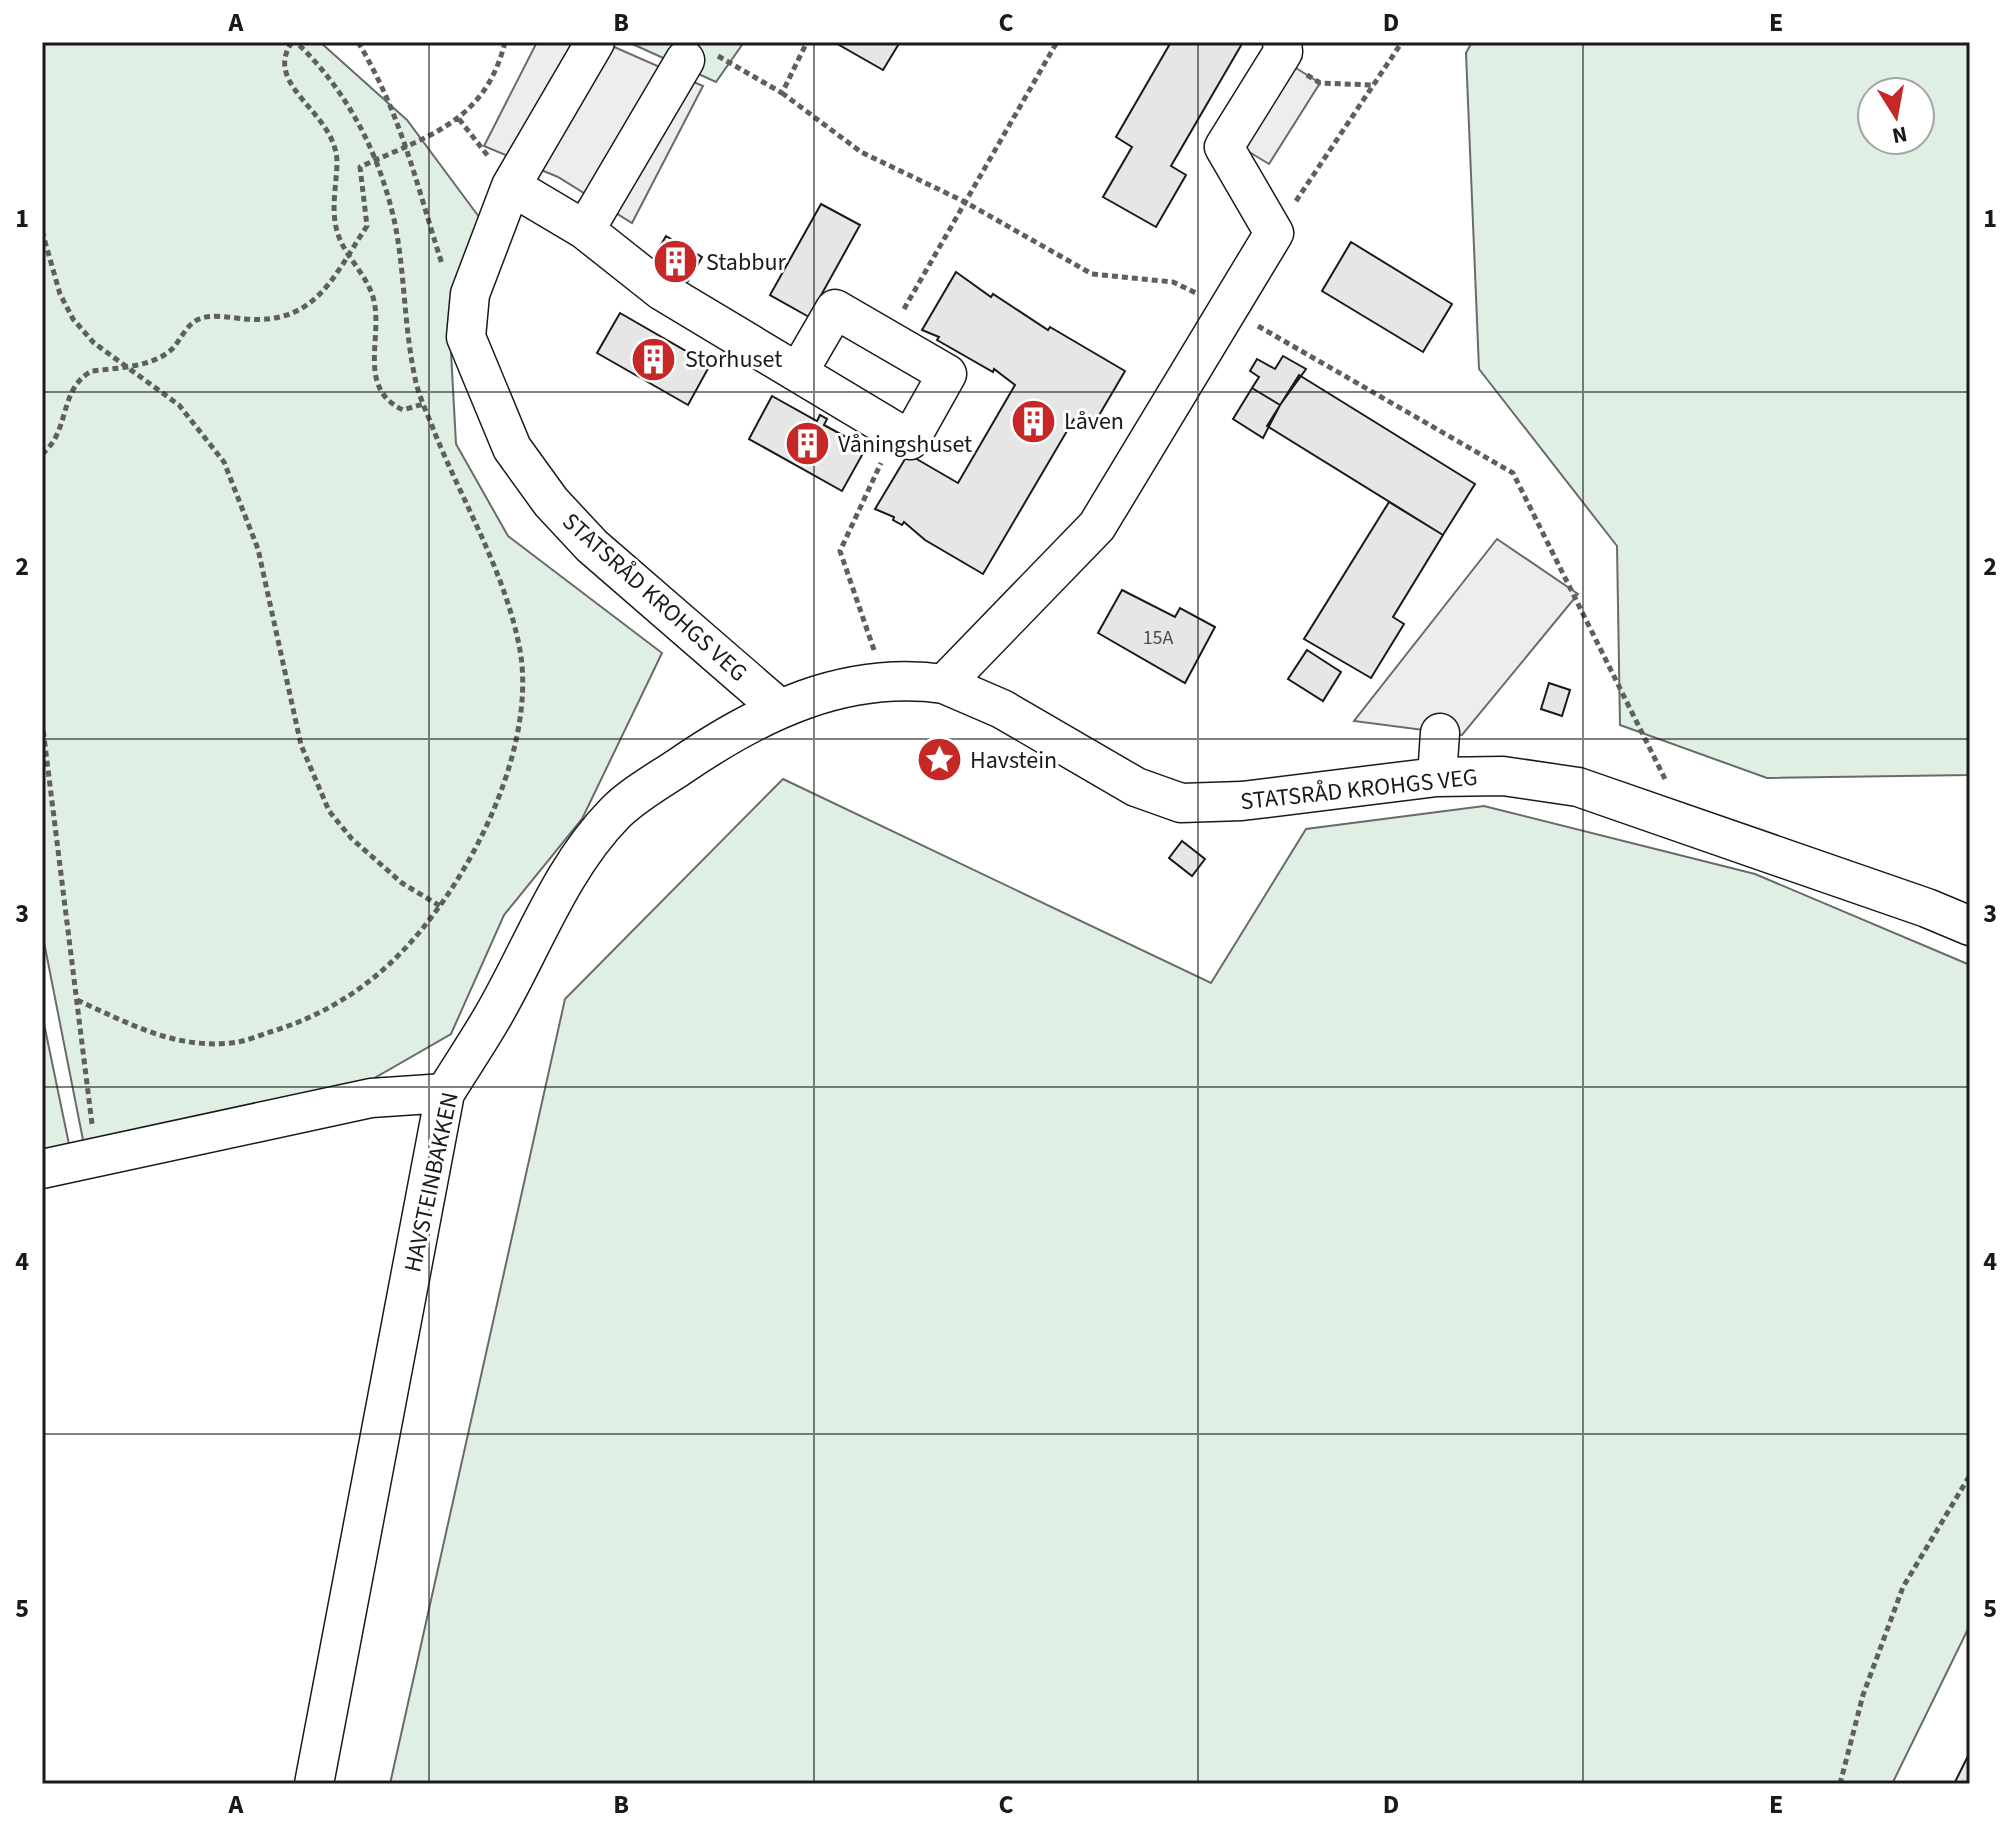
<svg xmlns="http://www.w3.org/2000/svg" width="2012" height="1826" viewBox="0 0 2012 1826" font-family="'Source Sans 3',sans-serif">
<rect width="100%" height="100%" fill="#fff"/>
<path fill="#e0efe3" stroke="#6a6a6a" stroke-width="2" fill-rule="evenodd" d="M 42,42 L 320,42 L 407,120 L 488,229 L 449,315 L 456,444 L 508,536 L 662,653 L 582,819 L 504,915 L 451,1034 L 350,1092 L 84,1145 L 42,932 Z
M 628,42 L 744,42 L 716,82 Z
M 1472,42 L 1970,42 L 1970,775 L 1767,778 L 1620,725 L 1617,546 L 1479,369 L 1466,53 ZM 1872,92 L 1920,92 L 1920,140 L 1872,140 Z
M 783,779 L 1211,983 L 1306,829 L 1484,806 L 1755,874 L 1970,965 L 1970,1625 L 1892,1784 L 390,1784 L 565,999 Z
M 42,1014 L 70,1149 L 42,1155 Z"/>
<path fill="#ededed" stroke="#6a6a6a" stroke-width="2" d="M 537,42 L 603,42 L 703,86 L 632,223 L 558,177 L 484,146 Z
M 1291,65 L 1320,83 L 1269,164 L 1241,147 Z
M 1497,539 L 1578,594 L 1462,735 L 1354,721 Z"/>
<path fill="#e6e6e6" stroke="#1a1a1a" stroke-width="2" d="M 834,42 L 900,42 L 883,70 Z
M 1171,42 L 1243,42 L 1171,166 L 1186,175 L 1156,227 L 1103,197 L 1132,147 L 1116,137 Z
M 821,204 L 860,225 L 809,317 L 770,295 Z
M 666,236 L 702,257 L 684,288 L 648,267 Z
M 1351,242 L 1452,304 L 1423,352 L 1322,291 Z
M 956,272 L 991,297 L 993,294 L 1048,330 L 1050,327 L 1125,371 L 1091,429 L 1074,419 L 983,574 L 925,540 L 904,522 L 902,525 L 893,520 L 894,517 L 875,509 L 908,454 L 958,483 L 1015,385 L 994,369 L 993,372 L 937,340 L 939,337 L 922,330 Z
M 620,313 L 710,365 L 688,405 L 597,353 Z
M 1283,356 L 1306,369 L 1280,405 L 1252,388 L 1259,377 L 1250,371 L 1257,359 L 1275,369 Z
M 1299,375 L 1475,484 L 1443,535 L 1267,426 Z
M 1252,388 L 1280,405 L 1263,438 L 1233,419 Z
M 772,396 L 817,421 L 820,415 L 827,419 L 824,425 L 866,448 L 842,491 L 749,439 Z
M 1389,502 L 1443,535 L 1393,617 L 1404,624 L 1371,678 L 1304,639 Z
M 1122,590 L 1175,617 L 1180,608 L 1215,627 L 1185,683 L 1098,633 Z
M 1307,650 L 1341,672 L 1323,701 L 1288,679 Z
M 1549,683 L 1570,690 L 1562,716 L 1541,709 Z
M 1182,841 L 1205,859 L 1192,876 L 1169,858 Z
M 1969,1754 L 1970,1784 L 1954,1784 Z"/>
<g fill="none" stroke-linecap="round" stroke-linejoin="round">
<defs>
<path id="minor" d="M 595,42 L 511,186 L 470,294 L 466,337 L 512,448 L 551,502 L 592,546 L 779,708
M 511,186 L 585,230 L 662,291 L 910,440 L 947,374 L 835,309 L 799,371
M 585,230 L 685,60
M 944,684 L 1002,709 L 1136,787 L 1181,803 L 1242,801 L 1437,777 L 1503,776 L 1578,787 L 1927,908 L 1970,926
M 1437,777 L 1440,733
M 42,1169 L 371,1098 L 445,1093
M 314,1784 L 445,1093 C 461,1067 478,1042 493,1016 C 532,949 560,869 615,813 C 633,795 658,781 679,767 C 759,712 845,670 944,684 L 1097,526 L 1274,233 L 1224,147 L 1283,52 L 1282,42"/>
</defs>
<use href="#minor" stroke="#1a1a1a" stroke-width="41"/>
<path stroke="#5f5f5f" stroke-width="5" stroke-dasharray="6 4" stroke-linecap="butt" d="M 292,42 C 261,87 338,112 337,164 C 336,191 329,216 341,242 C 350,260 365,275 372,294 C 386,333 354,387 403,410 L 423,404
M 358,42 C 402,116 416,183 442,264
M 718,56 L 782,93 L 807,42
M 1307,75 L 1320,83 L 1373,85
M 782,93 L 861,152 L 965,202 L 1092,274 L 1173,282 L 1196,293
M 459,119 L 488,156
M 1296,201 L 1402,42
M 42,231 L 60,294 L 73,319 L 94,343 L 179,405 L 224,462 L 258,549 L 301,745 L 329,811 L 352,839 L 402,883 L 440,906
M 904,309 L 1057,42
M 1258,326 L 1513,473 L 1666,781
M 42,454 C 71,431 58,389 92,371 C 117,368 155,367 173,348 C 181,339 186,326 197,320 C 210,313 231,318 245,319 C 316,325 333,277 367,226 L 360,167 C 427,136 485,123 505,42
M 874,650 L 840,551 L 881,463
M 42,721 L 92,1124
M 77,1000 C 128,1023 174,1049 231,1043 C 244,1042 258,1036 270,1032 C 307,1021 342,1003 372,979 C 455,914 539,758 520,650 C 506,575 465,506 436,436 C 429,417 419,398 415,378 C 404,327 405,274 395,224 C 380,154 347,90 296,42
M 1840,1784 L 1863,1695 L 1903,1587 L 1970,1475"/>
<use href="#minor" stroke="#fff" stroke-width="38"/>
</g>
<path fill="none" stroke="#1a1a1a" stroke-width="2" stroke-opacity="0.55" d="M 429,42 L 429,1784M 814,42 L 814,1784M 1198,42 L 1198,1784M 1583,42 L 1583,1784M 42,392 L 1970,392M 42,739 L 1970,739M 42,1087 L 1970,1087M 42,1434 L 1970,1434"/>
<defs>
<symbol id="building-disc" viewBox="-11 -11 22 22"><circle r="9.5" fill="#c62828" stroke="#fff"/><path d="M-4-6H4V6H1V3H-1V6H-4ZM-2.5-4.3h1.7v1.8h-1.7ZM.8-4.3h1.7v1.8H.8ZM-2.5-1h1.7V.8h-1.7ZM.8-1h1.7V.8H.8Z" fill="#fff"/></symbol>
<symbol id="sight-disc" viewBox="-11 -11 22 22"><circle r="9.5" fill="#c62828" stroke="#fff"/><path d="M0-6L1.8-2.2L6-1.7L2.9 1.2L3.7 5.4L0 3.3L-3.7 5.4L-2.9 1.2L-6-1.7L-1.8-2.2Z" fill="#fff"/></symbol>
</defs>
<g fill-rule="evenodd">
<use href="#building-disc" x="650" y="236" width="51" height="51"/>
<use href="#building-disc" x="628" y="334" width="51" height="51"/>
<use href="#building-disc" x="1008" y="396" width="51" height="51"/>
<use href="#building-disc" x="782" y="418" width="51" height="51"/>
<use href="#sight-disc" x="914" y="734" width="51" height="51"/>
</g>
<g text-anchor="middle" stroke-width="6" stroke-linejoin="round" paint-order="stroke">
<g font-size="20" fill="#4d4d4d">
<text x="1158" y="644">15A</text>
</g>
<g font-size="24" fill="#1a1a1a" stroke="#fff" text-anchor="start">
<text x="706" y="270">Stabbur</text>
<text x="685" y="367">Storhuset</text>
<text x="1064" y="429">Låven</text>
<text x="838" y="452">Våningshuset</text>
<text x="970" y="768">Havstein</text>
</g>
<g font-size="24" fill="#1a1a1a" stroke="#fff">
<text transform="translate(655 597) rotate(42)" y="8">STATSRÅD KROHGS VEG</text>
<text transform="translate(1359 789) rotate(-6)" y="8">STATSRÅD KROHGS VEG</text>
<text transform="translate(431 1182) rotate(-78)" y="8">HAVSTEINBAKKEN</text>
</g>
</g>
<rect width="2012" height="1826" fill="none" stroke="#ffffff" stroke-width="88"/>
<g transform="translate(1896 116) rotate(169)"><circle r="38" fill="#ffffff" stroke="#a3a3a3" stroke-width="2"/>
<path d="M0-6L14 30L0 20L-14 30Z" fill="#c62828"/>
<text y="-12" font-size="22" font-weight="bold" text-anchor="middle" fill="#1a1a1a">N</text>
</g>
<rect x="44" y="44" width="1924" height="1738" fill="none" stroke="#1a1a1a" stroke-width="3"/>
<g font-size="26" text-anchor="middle" font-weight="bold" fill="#1a1a1a">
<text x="236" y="31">A</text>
<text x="621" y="31">B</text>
<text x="1006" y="31">C</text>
<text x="1391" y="31">D</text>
<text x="1776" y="31">E</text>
<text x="22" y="227">1</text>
<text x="1990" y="227">1</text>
<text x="22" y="575">2</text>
<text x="1990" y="575">2</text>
<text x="22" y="922">3</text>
<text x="1990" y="922">3</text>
<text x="22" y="1270">4</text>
<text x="1990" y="1270">4</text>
<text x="22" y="1617">5</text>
<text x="1990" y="1617">5</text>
<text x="236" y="1813">A</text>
<text x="621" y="1813">B</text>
<text x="1006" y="1813">C</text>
<text x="1391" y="1813">D</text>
<text x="1776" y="1813">E</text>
</g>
</svg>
